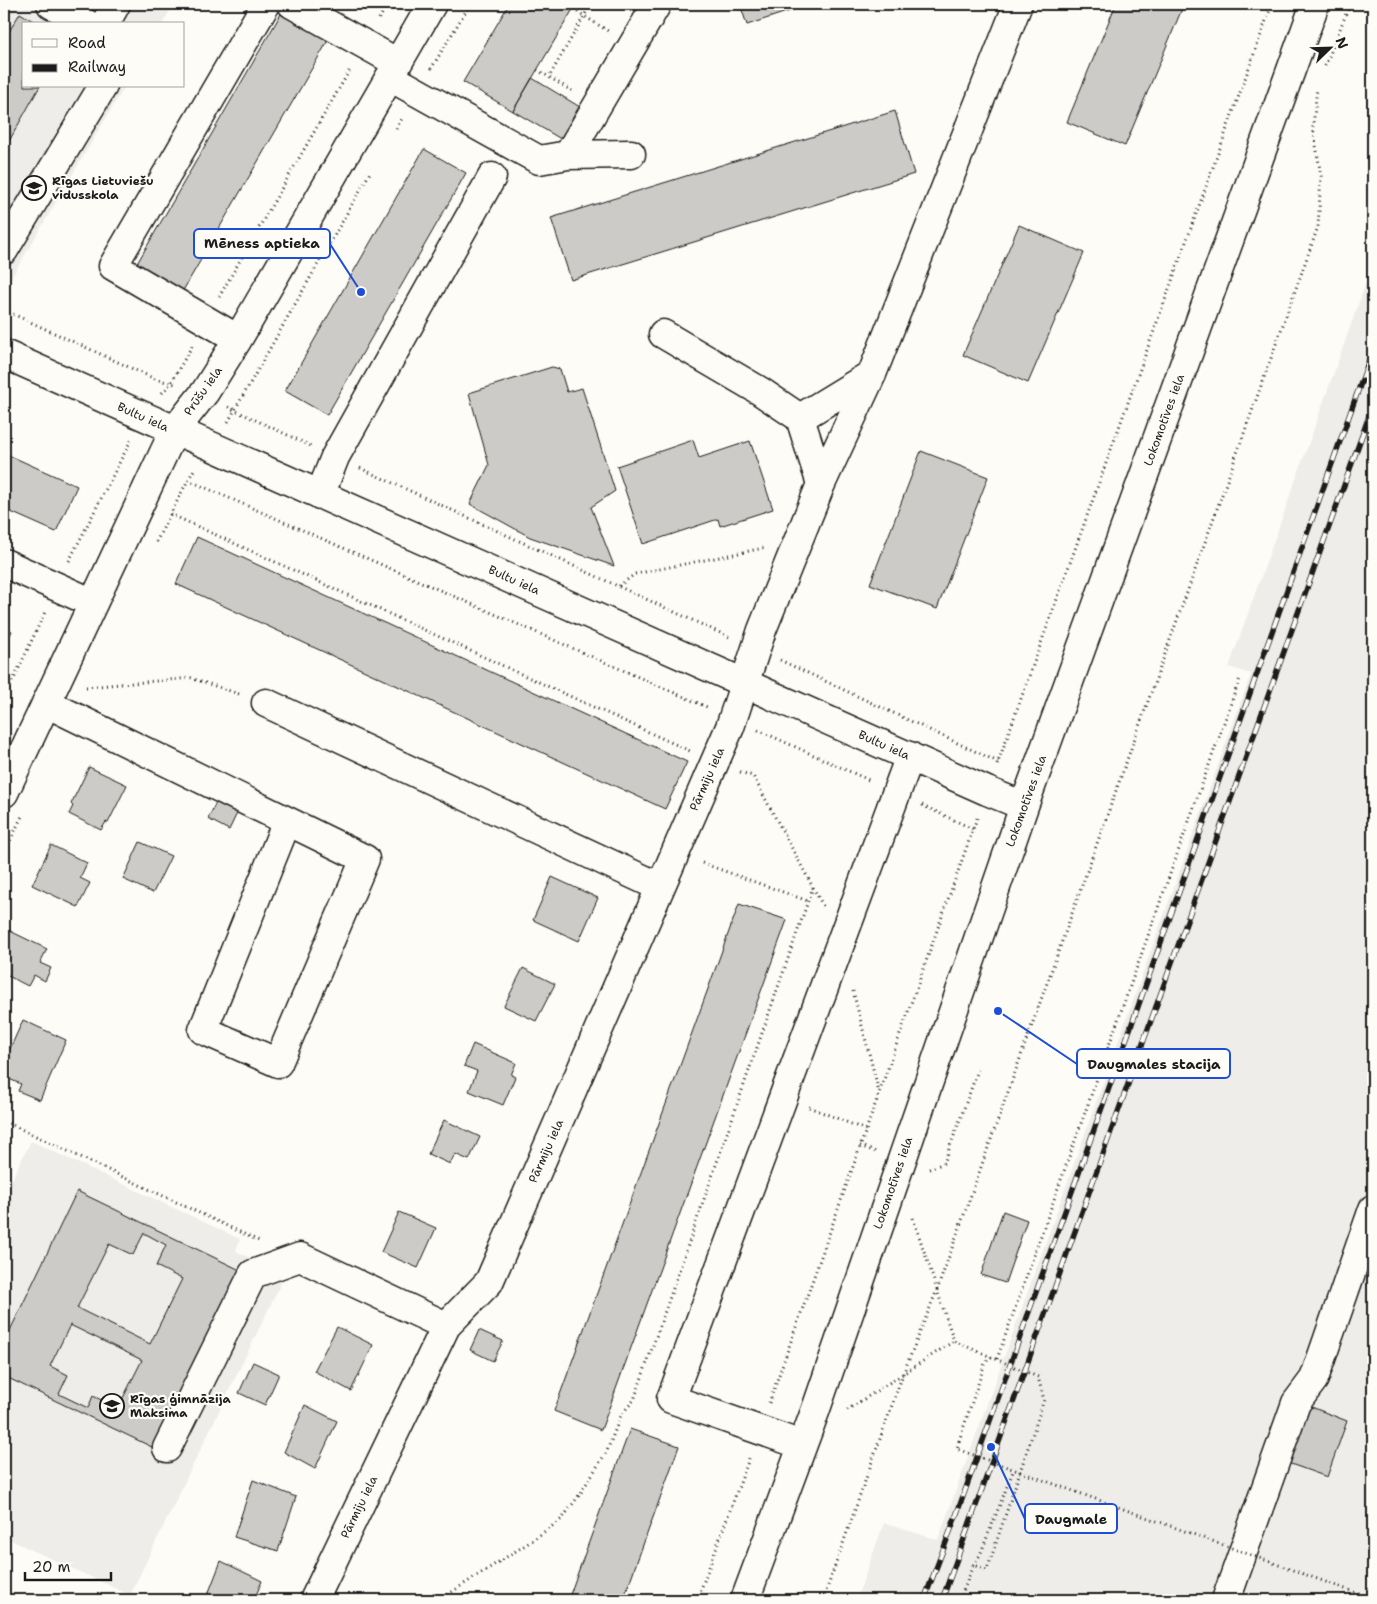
<svg xmlns="http://www.w3.org/2000/svg" width="1377" height="1604" viewBox="0 0 1377 1604" font-family="'Shantell Sans',sans-serif">
<rect width="100%" height="100%" fill="#fdfcf7"/>
<filter id="ink" filterUnits="userSpaceOnUse"><feTurbulence type="fractalNoise" baseFrequency=".02" numOctaves="2"/><feDisplacementMap in="SourceGraphic" scale="10" xChannelSelector="R" yChannelSelector="G"/><feConvolveMatrix kernelMatrix="1 2 1 2 8 2 1 2 1" color-interpolation-filters="sRGB"/></filter>
<g filter="url(#ink)">
<path fill="#eeede9" d="M 4,4 L 174,4 L 162,24 L 24,24 L 24,86 L 125,86 L 4,290 Z
M 1373,263 L 1373,1600 L 856,1600 L 884,1523 L 938,1540 L 1251,674 L 1229,667 Z
M 31,1141 L 240,1239 L 236,1251 L 285,1275 L 130,1595 L 4,1537 L 4,1195 Z"/>
<path fill="#cccbc8" stroke="#1c1c1c" fill-rule="evenodd" d="M 509,4 L 576,4 L 513,111 L 463,82 Z
M 740,4 L 811,4 L 747,25 Z
M 1116,4 L 1184,4 L 1125,146 L 1067,122 Z
M 282,12 L 329,39 L 181,294 L 135,267 Z
M 20,13 L 38,24 L 24,24 L 24,86 L 40,86 L 4,150 L 4,40 Z
M 532,78 L 585,110 L 566,142 L 513,111 Z
M 895,111 L 914,174 L 571,280 L 551,218 Z
M 424,149 L 466,173 L 327,415 L 285,391 Z
M 1019,225 L 1084,253 L 1028,383 L 963,355 Z
M 552,367 L 560,369 L 567,392 L 582,388 L 615,491 L 591,507 L 614,566 L 530,537 L 470,504 L 489,465 L 469,393 Z
M 693,440 L 699,458 L 750,441 L 773,509 L 720,526 L 718,519 L 643,544 L 617,466 Z
M 921,451 L 988,477 L 937,609 L 870,584 Z
M 4,453 L 77,486 L 56,532 L 4,509 Z
M 197,537 L 687,762 L 665,809 L 176,584 Z
M 4,627 L 12,631 L 4,647 Z
M 89,767 L 127,785 L 108,823 L 106,822 L 101,830 L 69,814 L 73,806 L 71,804 Z
M 218,798 L 239,809 L 229,830 L 208,819 Z
M 140,842 L 171,856 L 153,893 L 123,879 Z
M 51,845 L 87,863 L 80,878 L 90,883 L 78,907 L 32,885 Z
M 552,877 L 598,898 L 579,941 L 533,920 Z
M 739,904 L 787,920 L 601,1430 L 554,1411 Z
M 10,931 L 47,949 L 40,963 L 51,968 L 45,981 L 34,975 L 28,986 L 4,974 L 4,943 Z
M 523,968 L 555,984 L 536,1021 L 504,1006 Z
M 23,1020 L 66,1040 L 40,1100 L 18,1091 L 21,1084 L 4,1077 L 4,1062 Z
M 473,1044 L 516,1063 L 511,1075 L 515,1077 L 503,1105 L 469,1091 L 477,1071 L 464,1066 Z
M 444,1120 L 480,1137 L 469,1160 L 455,1154 L 450,1164 L 428,1154 Z
M 4,1145 L 10,1147 L 4,1160 Z
M 77,1191 L 240,1270 L 154,1448 L 4,1376 L 4,1343 ZM 144,1233 L 166,1245 L 156,1266 L 182,1279 L 150,1344 L 77,1308 L 109,1244 L 133,1255 ZM 70,1325 L 142,1360 L 118,1408 L 93,1396 L 88,1408 L 59,1394 L 68,1375 L 50,1366 Z
M 1003,1211 L 1027,1220 L 1005,1283 L 981,1275 Z
M 399,1212 L 436,1228 L 418,1268 L 381,1252 Z
M 337,1327 L 373,1345 L 351,1391 L 314,1371 Z
M 479,1330 L 503,1341 L 493,1361 L 470,1350 Z
M 253,1362 L 279,1374 L 265,1405 L 239,1393 Z
M 305,1405 L 337,1421 L 315,1469 L 284,1452 Z
M 1309,1406 L 1347,1421 L 1327,1477 L 1288,1463 Z
M 630,1429 L 679,1446 L 623,1600 L 568,1600 Z
M 253,1480 L 296,1497 L 278,1551 L 234,1537 Z
M 221,1561 L 262,1581 L 254,1600 L 214,1600 L 207,1597 Z"/>
<g fill="none" stroke-linecap="round" stroke-linejoin="round">
<defs>
<path id="minor" d="M 51,4 L 87,24
M 292,4 L 398,63
M 105,24 L 116,4
M 390,77 L 539,160 L 568,155 L 657,4
M 568,155 L 631,154
M 4,250 L 103,86
M 663,334 L 760,391 L 800,418 L 872,374
M 238,339 L 113,266 L 266,4
M 4,354 L 987,791 L 1024,806
M 800,418 L 821,484
M 320,495 L 335,457 L 492,177
M 4,563 L 93,603
M 46,703 L 365,859 L 278,1063 L 203,1030 L 287,821
M 266,703 L 660,887
M 4,793 L 174,431 L 205,392 L 238,339 L 432,4
M 802,1445 L 671,1399 L 910,756
M 167,1448 L 253,1274 L 300,1257 L 446,1326
M 314,1600 L 446,1326 L 489,1282 L 730,727 L 762,630 L 821,484 L 872,374 L 1018,4
M 745,1600 L 816,1409 L 1024,806 L 1315,4
M 1226,1600 L 1296,1403 L 1314,1379 L 1373,1209"/>
</defs>
<use href="#minor" stroke="#1c1c1c" stroke-width="31"/>
<path stroke="#1c1c1c" stroke-width="3" stroke-dasharray="1 4" stroke-linecap="butt" d="M 573,9 L 608,31
M 379,19 L 388,4
M 1325,66 L 1350,4
M 431,69 L 470,4
M 537,70 L 549,77
M 572,91 L 549,77 L 591,4
M 396,129 L 403,117
M 219,297 L 351,68
M 4,310 L 155,379 L 175,384
M 162,393 L 171,383 L 192,346
M 228,407 L 311,446
M 228,422 L 371,171
M 360,468 L 729,637
M 188,480 L 707,707
M 170,514 L 690,751
M 156,542 L 188,480 L 194,470
M 69,561 L 131,440
M 619,586 L 635,574 L 764,548
M 780,660 L 998,762
M 86,687 L 191,678 L 239,694
M 4,700 L 45,612
M 758,730 L 871,781
M 997,765 L 1272,4
M 740,772 L 753,776 L 823,906
M 922,805 L 973,829
M 4,854 L 23,814
M 702,863 L 808,901
M 853,991 L 879,1092
M 809,1107 L 866,1130
M 4,1121 L 259,1241
M 860,1146 L 876,1152
M 929,1169 L 944,1163 L 978,1070
M 913,1218 L 954,1341 L 1038,1377 L 1044,1400 L 987,1570 L 973,1565 L 960,1600
M 997,1359 L 1240,678
M 769,1403 L 977,818
M 847,1410 L 954,1341
M 959,1441 L 985,1363 L 991,1357
M 973,1565 L 980,1555 L 1014,1469
M 439,1600 L 530,1542 L 562,1519 L 580,1494 L 607,1451 L 621,1415 L 634,1400 L 813,887
M 697,1600 L 750,1456
M 823,1600 L 903,1374 L 937,1290 L 1318,227 L 1321,176 L 1313,127 L 1317,88"/>
<use href="#minor" stroke="#fdfcf7" stroke-width="28"/>
<defs>
<path id="rail" d="M 924,1600 L 956,1516 L 1373,349
M 942,1600 L 1373,405"/>
</defs>
<use href="#rail" stroke="#1c1c1c" stroke-width="5.5"/>
<use href="#rail" stroke="#fdfcf7" stroke-width="4" stroke-dasharray="11" stroke-linecap="butt"/>
<path stroke="#1c1c1c" stroke-width="3" stroke-dasharray="1 4" stroke-linecap="butt" d="M 959,1441 L 957,1449 L 1373,1599"/>
</g>
</g>
<defs>
<symbol id="school-ring" viewBox="-11 -11 22 22"><circle r="9.5" fill="#fdfcf7" stroke="#1c1c1c" stroke-width="1.5"/><path d="M0-5L7-2L0 1L-7-2ZM-4 1L0 2.5L4 1V4Q0 6-4 4Z" fill="#1c1c1c"/></symbol>
</defs>
<g fill-rule="evenodd">
<use href="#school-ring" x="20" y="174" width="28" height="28"/>
<use href="#school-ring" x="98" y="1392" width="28" height="28"/>
</g>
<g text-anchor="middle" stroke-width="4.5" stroke-linejoin="round" paint-order="stroke">
<g font-size="12" font-weight="bold" fill="#1c1c1c" stroke="#fdfcf7" text-anchor="start">
<text x="52" y="185">Rīgas Lietuviešu<tspan x="52" dy="14">vidusskola</tspan></text>
<text x="130" y="1403">Rīgas ģimnāzija<tspan x="130" dy="14">Maksima</tspan></text>
</g>
<g font-size="12" fill="#1c1c1c" stroke="#fdfcf7">
<text transform="translate(203 391) rotate(-55)" y="4">Prūšu iela</text>
<text transform="translate(143 417) rotate(24)" y="4">Bultu iela</text>
<text transform="translate(1164 420) rotate(-70)" y="4">Lokomotīves iela</text>
<text transform="translate(514 580) rotate(24)" y="4">Bultu iela</text>
<text transform="translate(884 745) rotate(24)" y="4">Bultu iela</text>
<text transform="translate(707 779) rotate(-66)" y="4">Pārmiju iela</text>
<text transform="translate(1026 801) rotate(-70)" y="4">Lokomotīves iela</text>
<text transform="translate(546 1151) rotate(-66)" y="4">Pārmiju iela</text>
<text transform="translate(893 1183) rotate(-71)" y="4">Lokomotīves iela</text>
<text transform="translate(359 1507) rotate(-64)" y="4">Pārmiju iela</text>
</g>
</g>
<path fill="none" stroke="#1d4ed8" stroke-width="2" d="M361 292L330 244M998 1011L1077 1064M991 1447L1025 1519"/>
<g fill="#1d4ed8" stroke="#fdfcf7" stroke-width="2">
<circle cx="361" cy="292" r="5"/>
<circle cx="998" cy="1011" r="5"/>
<circle cx="991" cy="1447" r="5"/>
</g>
<g fill="#fdfcf7" stroke="#1d4ed8" stroke-width="2">
<rect x="194" y="229" width="136" height="29" rx="5"/>
<rect x="1077" y="1049" width="153" height="29" rx="5"/>
<rect x="1025" y="1504" width="92" height="29" rx="5"/>
</g>
<g font-size="14" text-anchor="middle" font-weight="bold" fill="#1c1c1c">
<text x="262" y="248">Mēness aptieka</text>
<text x="1154" y="1069">Daugmales stacija</text>
<text x="1071" y="1524">Daugmale</text>
</g>
<rect width="1377" height="1604" fill="none" stroke="#fdfcf7" stroke-width="20"/>
<rect x="10" y="10" width="1357" height="1584" fill="none" stroke="#1c1c1c" stroke-width="2" filter="url(#ink)"/>
<rect x="22" y="22" width="162" height="65" fill="#fdfcf7" stroke="#a3a29f"/>
<rect x="32" y="39" width="25" height="8" fill="#fdfcf7" stroke="#a3a29f"/>
<text x="68" y="48" font-size="15" fill="#1c1c1c">Road</text>
<rect x="32" y="64" width="25" height="8" fill="#1c1c1c" stroke="#a3a29f"/>
<text x="68" y="72" font-size="15" fill="#1c1c1c">Railway</text>
<g transform="translate(1330 48) rotate(67)" stroke="#fdfcf7" stroke-width="4" paint-order="stroke">
<path d="M0-4L9 19L0 12L-9 19Z" fill="#1c1c1c"/>
<text y="-8" font-size="14" font-weight="bold" text-anchor="middle" fill="#1c1c1c">N</text>
</g>
<path d="M25 1572v8h86v-8" fill="none" stroke="#1c1c1c" stroke-width="2.5"/>
<text x="32" y="1572" font-size="15" fill="#1c1c1c" stroke="#fdfcf7" stroke-width="4" paint-order="stroke">20 m</text>
</svg>
